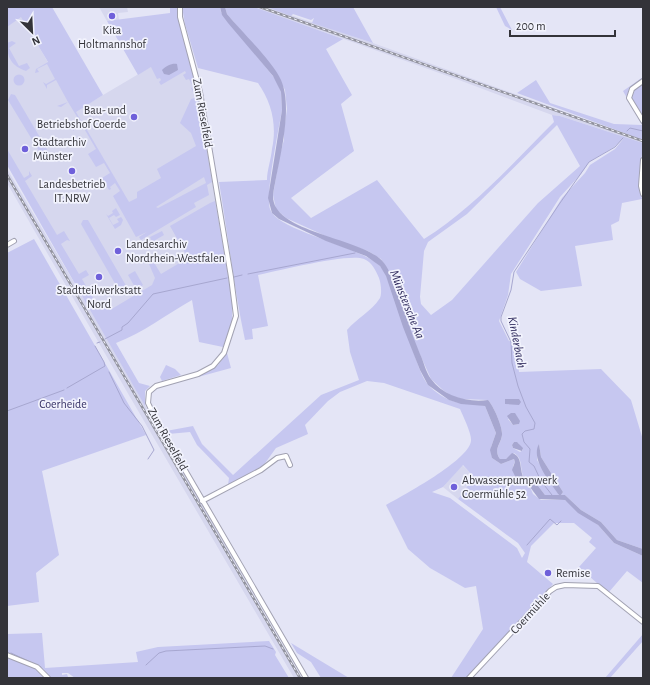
<svg xmlns="http://www.w3.org/2000/svg" width="650" height="685" viewBox="0 0 650 685" font-family="'Alegreya Sans',sans-serif">
<rect width="100%" height="100%" fill="#e4e5f6"/>
<path fill="#d6d7ee" d="M 16,7 L 76,111 L 186,46 L 195,78 L 223,247 L 100,318 L 7,158 L 7,8 Z
M 99,7 L 127,7 L 128,12 L 118,13 L 119,20 L 107,21 Z
M 254,7 L 267,7 L 373,43 L 643,140 L 643,143 L 560,116 L 552,115 L 459,80 Z
M 7,169 L 95,318 L 301,678 L 294,678 L 130,397 L 7,183 Z
M 462,465 L 474,476 L 458,499 L 443,487 Z"/>
<path fill="#c6c7f0" fill-rule="evenodd" d="M 52,7 L 103,95 L 76,112 L 86,129 L 88,129 L 87,130 L 129,202 L 137,198 L 137,192 L 161,178 L 157,169 L 196,146 L 191,133 L 180,123 L 191,99 L 198,97 L 212,182 L 207,185 L 209,195 L 194,203 L 196,207 L 141,240 L 139,237 L 147,232 L 136,237 L 113,196 L 120,191 L 115,183 L 110,187 L 111,189 L 109,190 L 102,178 L 110,173 L 104,163 L 96,167 L 88,154 L 96,149 L 82,125 L 74,129 L 74,131 L 69,126 L 73,124 L 74,126 L 76,125 L 75,123 L 79,120 L 68,102 L 61,107 L 57,106 L 68,102 L 56,80 L 47,85 L 47,89 L 43,82 L 46,84 L 55,79 L 47,64 L 37,69 L 39,72 L 35,73 L 36,69 L 48,62 L 21,17 L 7,27 L 7,8 ZM 204,177 L 206,183 L 158,208 L 156,207 Z
M 170,7 L 178,7 L 197,90 L 193,92 L 191,88 L 193,87 L 189,79 L 186,80 L 183,75 L 186,73 L 185,71 L 161,85 L 159,82 L 161,80 L 160,78 L 157,79 L 151,67 L 138,75 L 107,21 L 170,13 Z
M 182,7 L 220,7 L 221,12 L 276,80 L 281,92 L 282,110 C 279,128 265,194 270,209 C 276,231 364,247 381,267 C 387,274 389,285 393,294 C 400,314 406,332 413,351 C 417,361 420,373 426,382 C 432,390 441,396 450,400 C 461,405 473,403 485,406 L 496,433 L 491,447 L 492,458 L 501,464 L 514,459 L 515,462 L 513,466 L 519,484 L 530,487 L 533,494 L 541,500 L 565,500 L 598,525 L 614,543 L 643,556 L 643,583 L 627,571 L 609,592 L 598,584 L 579,567 L 596,548 L 589,542 L 592,538 L 574,523 L 554,523 L 531,546 L 527,562 L 553,584 L 468,678 L 451,678 L 483,629 L 476,586 L 465,588 L 430,568 L 408,549 L 386,505 C 404,495 469,460 471,441 C 472,434 463,416 460,409 L 384,383 L 367,381 L 340,392 L 328,401 L 305,425 L 308,434 L 276,448 L 263,466 L 228,485 L 229,478 L 197,445 L 190,432 L 168,434 L 166,431 L 193,426 L 202,444 L 233,475 L 321,395 L 359,380 L 350,352 L 347,330 C 357,318 371,312 380,298 C 382,294 381,283 379,278 C 376,271 372,262 364,259 C 348,253 278,271 258,275 L 268,326 L 252,329 L 253,339 L 245,340 C 234,288 228,235 219,182 L 267,180 C 267,170 271,160 272,149 C 277,125 272,103 258,83 L 198,68 L 185,24 ZM 463,465 L 474,477 L 458,499 L 518,543 L 525,553 L 522,558 L 517,548 L 450,498 L 432,492 L 443,487 Z
M 225,7 L 254,7 L 343,39 L 326,49 L 352,95 L 341,104 L 354,151 L 291,198 L 311,218 L 377,180 L 424,239 C 473,208 513,163 554,122 L 552,115 L 560,116 L 643,143 L 639,186 L 642,199 L 622,203 L 619,221 L 611,225 L 613,240 L 575,246 L 582,286 L 541,291 L 520,279 L 516,272 L 562,198 L 585,173 L 590,165 L 615,149 L 624,138 L 614,147 L 589,162 L 581,174 L 560,197 L 511,274 L 508,295 L 499,321 L 509,341 L 515,342 L 519,372 L 601,369 L 631,400 L 643,440 L 643,549 L 617,540 L 601,522 L 581,510 L 565,495 L 561,495 L 563,492 L 541,457 L 539,444 L 537,460 L 559,495 L 545,495 L 535,482 L 525,480 C 519,470 524,459 514,453 L 506,459 L 500,459 C 493,449 501,445 502,435 C 503,427 493,405 488,400 L 462,399 L 452,396 L 444,391 L 431,379 L 414,341 L 391,275 L 381,259 L 368,251 L 330,238 L 286,218 L 276,209 L 273,195 L 280,154 L 284,140 L 284,130 L 287,109 L 285,90 L 275,71 L 227,14 ZM 557,125 L 580,166 L 538,203 L 452,300 L 431,315 L 421,304 L 420,297 L 424,251 L 428,242 L 467,214 ZM 516,415 L 519,424 L 513,425 L 508,419 ZM 514,442 L 518,443 L 523,450 L 520,452 L 513,448 L 512,445 Z
M 267,7 L 353,7 L 373,43 L 312,23 L 314,18 L 311,20 L 293,14 L 291,16 Z
M 496,7 L 500,7 L 512,30 L 505,26 Z
M 12,41 L 16,43 L 9,48 L 19,66 L 27,63 L 30,68 L 26,71 C 12,66 7,58 7,43 Z
M13.5 80a5.5 5.5 0 1 1 11 0a5.5 5.5 0 1 1-11 0Z
M 643,77 L 643,140 L 517,93 L 536,80 L 550,103 L 614,124 L 642,125 L 623,91 Z
M 11,94 L 15,95 L 48,151 L 46,157 L 42,156 L 8,100 Z
M 7,149 L 24,178 L 29,175 L 29,171 L 32,176 L 25,181 L 57,235 L 64,231 L 70,241 L 67,240 L 61,244 L 79,274 L 86,270 L 89,275 L 82,279 L 100,310 L 106,306 L 106,304 L 110,310 L 152,285 L 155,278 L 149,264 L 153,261 L 161,274 L 188,258 L 170,226 L 210,203 L 215,201 L 232,297 L 232,322 L 223,347 L 199,342 L 192,300 C 167,314 143,333 116,343 L 139,383 L 150,386 L 145,391 L 145,406 L 7,165 Z
M 116,208 L 120,215 L 116,217 L 114,215 L 109,218 L 113,225 L 119,222 L 117,219 L 121,217 L 123,220 L 121,225 L 115,229 L 106,214 L 108,216 L 113,213 L 112,211 Z
M 83,220 L 88,220 L 128,289 L 126,295 L 121,294 L 81,224 Z
M 162,231 L 164,235 L 152,242 L 150,237 Z
M 34,239 L 146,435 L 42,471 L 59,555 L 36,573 L 39,602 L 7,606 L 7,253 Z
M 135,271 L 143,285 L 136,289 L 128,275 Z
M 227,353 L 231,368 L 198,377 L 218,365 Z
M 166,365 L 175,369 L 181,375 L 162,381 L 160,377 Z
M 42,633 L 45,668 L 138,662 L 136,652 L 158,647 L 269,641 L 276,652 L 275,655 L 289,678 L 75,678 L 68,673 L 62,673 L 62,675 L 67,674 L 68,677 L 51,678 L 43,669 L 43,678 L 7,678 L 7,634 Z
M 643,634 L 643,641 L 610,678 L 605,678 Z
M 291,643 L 349,678 L 321,678 L 311,662 L 297,653 Z"/>
<path fill="#a7a7d0" d="M 220,7 L 225,7 L 227,14 C 241,31 273,62 281,80 C 294,110 278,162 273,195 C 271,234 365,237 384,263 C 390,271 393,281 397,291 C 405,312 411,333 420,354 C 424,362 425,371 431,379 C 443,396 468,403 488,400 C 493,405 503,427 502,435 C 501,444 493,449 500,459 L 506,459 L 512,453 C 524,457 518,470 525,480 L 535,482 L 545,495 L 559,495 C 551,483 530,459 539,444 L 541,457 L 563,492 L 561,495 L 565,495 L 581,510 L 601,522 L 617,540 L 643,549 L 643,556 L 614,543 L 598,525 L 578,513 L 565,500 L 539,499 L 530,487 L 519,484 L 512,470 L 515,462 L 514,459 L 501,464 L 492,458 L 490,450 L 496,433 L 485,406 L 461,404 L 449,400 L 428,385 L 420,370 L 403,327 L 386,276 L 380,266 L 366,256 L 326,241 L 279,219 L 272,213 L 268,198 L 282,110 L 281,92 L 273,76 L 228,23 L 222,15 Z
M 177,64 L 178,70 L 169,75 L 164,74 L 162,70 C 166,66 172,63 177,64 Z
M 505,399 L 519,399 L 521,402 L 519,405 L 505,404 Z
M 511,413 L 515,413 L 520,421 L 519,424 L 513,425 L 507,416 Z
M 514,442 L 517,442 L 523,448 L 522,451 L 513,448 L 512,445 Z"/>
<g fill="none" stroke-linecap="round" stroke-linejoin="round">
<path stroke="#a7a7d0" stroke-width="1" d="M 627,131 L 630,128 L 643,131
M 248,274 L 355,253
M 234,277 L 242,275
M 105,339 L 122,330 L 122,327 L 128,323 L 153,294 L 227,278
M 97,343 L 100,342
M 109,372 L 124,403 L 142,426 L 154,450 L 148,459
M 67,388 L 105,366 L 104,362 L 95,346
M 7,411 L 64,390
M 552,495 L 541,481 L 534,466 L 529,462 L 530,449 L 524,442 L 522,434 L 525,431 L 534,429 L 535,423 L 526,407 L 518,386 L 512,363 L 511,342 L 501,321 L 501,317 L 511,290 L 514,272 L 560,203 L 589,162 L 615,147 L 623,138
M 527,545 L 550,519 L 557,525 L 561,521
M 11,653 L 41,667
M 146,665 L 159,653 L 166,651 L 265,646 L 273,649"/>
<defs>
<path id="minor" d="M 180,7 L 180,17 L 200,92 L 231,277 L 236,316 L 224,353 L 213,366 L 198,374 L 156,386 L 149,392 L 148,403 L 157,422 L 306,678
M 643,81 L 632,89 L 629,98 L 643,121
M 643,160 L 641,186 L 643,194
M 7,245 L 14,241
M 202,501 L 261,470 L 277,458 L 286,456 L 290,465
M 7,655 L 37,667 L 48,678
M 469,678 L 550,591 L 556,587 L 565,585 L 598,586 L 643,622"/>
</defs>
<use href="#minor" stroke="#a2a2b2" stroke-width="6"/>
<use href="#minor" stroke="#fff" stroke-width="4"/>
<defs>
<path id="rail" d="M 260,7 L 643,141
M 7,175 L 300,678"/>
</defs>
<use href="#rail" stroke="#92939e" stroke-width="2.5"/>
<use href="#rail" stroke="#f2f3fd" stroke-width="1" stroke-dasharray="3" stroke-linecap="butt"/>
</g>
<g fill="#6f60da" stroke="#f2f3fd" stroke-width="1.5">
<circle cx="112" cy="16" r="4"/>
<circle cx="134" cy="117" r="4"/>
<circle cx="25" cy="149" r="4"/>
<circle cx="72" cy="171" r="4"/>
<circle cx="118" cy="251" r="4"/>
<circle cx="99" cy="277" r="4"/>
<circle cx="454" cy="487" r="4"/>
<circle cx="548" cy="573" r="4"/>
</g>
<g text-anchor="middle" stroke-width="3.5" stroke-linejoin="round" paint-order="stroke">
<g font-size="12" fill="#333339" stroke="#f2f3fd" text-anchor="start">
<text x="112" y="34" text-anchor="middle">Kita<tspan x="112" dy="14">Holtmannshof</tspan></text>
<text x="126" y="114" text-anchor="end">Bau- und<tspan x="126" dy="14">Betriebshof Coerde</tspan></text>
<text x="33" y="146">Stadtarchiv<tspan x="33" dy="14">Münster</tspan></text>
<text x="72" y="188" text-anchor="middle">Landesbetrieb<tspan x="72" dy="14">IT.NRW</tspan></text>
<text x="126" y="248">Landesarchiv<tspan x="126" dy="14">Nordrhein-Westfalen</tspan></text>
<text x="99" y="294" text-anchor="middle">Stadtteilwerkstatt<tspan x="99" dy="14">Nord</tspan></text>
<text x="462" y="484">Abwasserpumpwerk<tspan x="462" dy="14">Coermühle 52</tspan></text>
<text x="556" y="577">Remise</text>
</g>
<g font-size="12" fill="#333339" stroke="#f2f3fd">
<text transform="translate(203 113) rotate(80)" y="4">Zum Rieselfeld</text>
<text transform="translate(168 439) rotate(61)" y="4">Zum Rieselfeld</text>
<text transform="translate(530 613) rotate(-47)" y="4">Coermühle</text>
</g>
<g font-size="12" fill="#363166" stroke="#f2f3fd">
<text x="63" y="408">Coerheide</text>
</g>
<g font-size="13" font-style="italic" fill="#2d285b" stroke="#f2f3fd">
<text transform="translate(408 304) rotate(68)" y="5">Münstersche Aa</text>
<text transform="translate(518 342) rotate(79)" y="5">Kinderbach</text>
</g>
</g>
<rect width="650" height="685" fill="none" stroke="#333339" stroke-width="16"/>
<g transform="translate(32 32) rotate(156)" stroke="#f2f3fd" stroke-width="3" paint-order="stroke">
<path d="M0-3L7 15L0 10L-7 15Z" fill="#333339"/>
<text y="-6" font-size="11" font-weight="bold" text-anchor="middle" fill="#333339">N</text>
</g>
<path d="M510 30v6h105v-6" fill="none" stroke="#333339" stroke-width="2"/>
<text x="516" y="30" font-size="12" fill="#333339" stroke="#f2f3fd" stroke-width="3" paint-order="stroke">200 m</text>
</svg>
